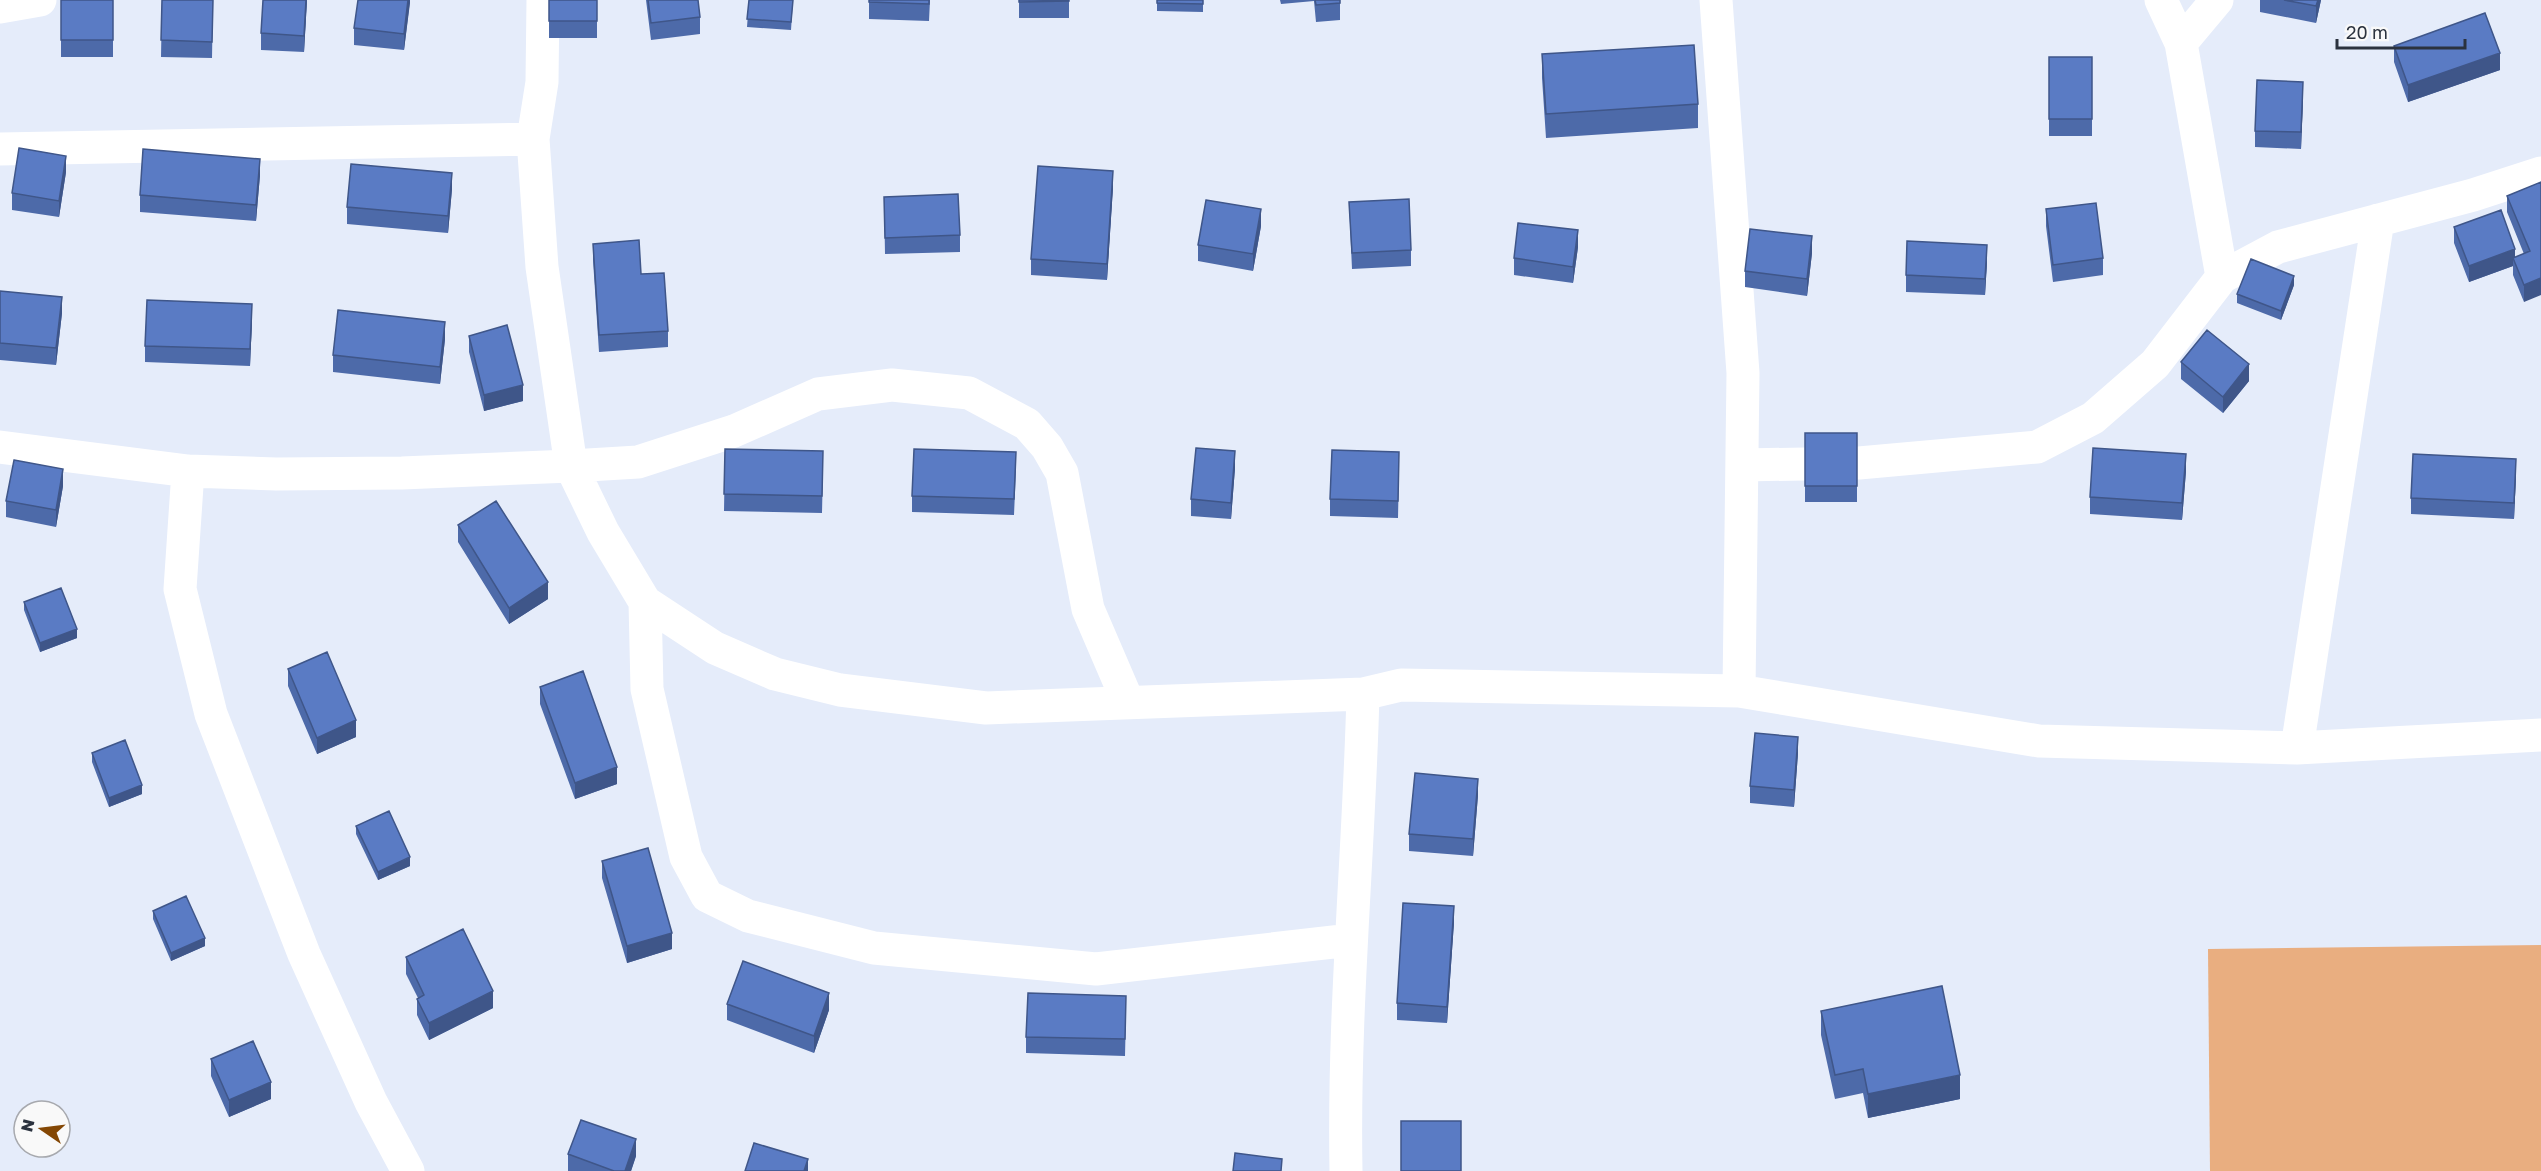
<svg xmlns="http://www.w3.org/2000/svg" width="2541" height="1171" viewBox="0 0 2541 1171" font-family="'Golos Text',sans-serif">
<rect width="100%" height="100%" fill="#e5ecfa"/>
<path fill="#e9ae80" d="M 2541,945 L 2541,1171 L 2210,1171 L 2208,949 Z"/>
<g fill="none" stroke-linecap="round" stroke-linejoin="round">
<path stroke="#fff" stroke-width="33" d="M 543,0 L 542,82 L 533,139 L 542,267 L 571,466 L 603,532 L 645,602 L 715,648 L 775,674 L 840,690 L 986,708 L 1363,694
M 1716,0 L 1743,373 L 1739,691 L 2039,741 L 2297,748 L 2541,735
M 2161,0 L 2181,43 L 2222,277
M 0,7 L 40,0
M 2181,43 L 2217,0
M 0,149 L 533,139
M 0,447 L 188,471 L 276,474 L 402,473 L 571,466 L 638,462 L 734,431 L 818,394 L 892,385 L 969,393 L 1027,424 L 1047,447 L 1062,473 L 1088,609 L 1128,702
M 1743,465 L 1859,463 L 2037,447 L 2093,418 L 2155,364 L 2222,277 L 2278,247 L 2473,195 L 2541,173
M 188,471 L 180,589 L 211,714 L 304,954 L 371,1102 L 408,1171
M 645,602 L 647,689 L 686,857 L 707,896 L 748,916 L 874,948 L 1096,969 L 1351,940
M 2297,748 L 2378,220
M 1346,1171 C 1343,1012 1359,853 1363,694 L 1401,685 L 1739,691"/>
</g>
<path fill="#4d6aa9" d="M 61,0 L 113,0 L 113,57 L 61,57 Z
M 162,0 L 213,0 L 212,58 L 161,57 Z
M 307,0 L 304,52 L 261,50 L 261,33 Z
M 410,0 L 404,50 L 354,45 L 354,28 Z
M 549,0 L 597,0 L 597,38 L 549,38 Z
M 646,0 L 698,0 L 700,17 L 700,34 L 651,40 Z
M 749,0 L 793,0 L 791,30 L 747,27 Z
M 869,0 L 930,0 L 929,21 L 869,19 Z
M 1019,0 L 1069,0 L 1069,18 L 1019,18 Z
M 1157,0 L 1203,0 L 1203,12 L 1157,11 Z
M 1280,0 L 1340,0 L 1340,20 L 1316,22 L 1314,1 L 1281,4 Z
M 2260,0 L 2321,0 L 2316,23 L 2260,12 Z
M 2394,46 L 2500,70 L 2408,102 L 2394,62 Z
M 1542,54 L 1698,104 L 1698,128 L 1546,138 L 1542,78 Z
M 2049,57 L 2092,57 L 2092,136 L 2049,136 Z
M 2303,98 L 2301,149 L 2255,147 L 2255,131 Z
M 66,172 L 59,217 L 12,210 L 12,193 Z
M 260,175 L 256,221 L 140,212 L 140,195 Z
M 2541,182 L 2524,302 L 2513,275 L 2513,266 L 2469,282 L 2454,243 L 2454,227 L 2515,258 L 2524,254 L 2507,212 L 2507,196 Z
M 1113,187 L 1107,280 L 1031,275 L 1031,259 Z
M 452,189 L 448,233 L 347,224 L 347,207 Z
M 884,197 L 960,235 L 960,252 L 885,254 Z
M 1349,202 L 1411,250 L 1411,266 L 1352,269 Z
M 2046,209 L 2103,258 L 2103,275 L 2053,282 L 2046,226 Z
M 1261,226 L 1253,271 L 1198,261 L 1198,245 Z
M 593,244 L 641,274 L 668,331 L 668,347 L 599,352 L 593,260 Z
M 1578,247 L 1573,283 L 1514,275 L 1514,258 Z
M 1812,253 L 1807,296 L 1745,287 L 1745,271 Z
M 1987,262 L 1985,295 L 1906,292 L 1906,275 Z
M 2294,285 L 2281,320 L 2237,303 L 2237,294 Z
M 0,291 L 62,313 L 56,365 L 0,360 Z
M 252,320 L 250,366 L 145,362 L 145,346 Z
M 469,336 L 523,401 L 484,411 L 469,352 Z
M 445,339 L 440,384 L 333,372 L 333,355 Z
M 2181,362 L 2249,381 L 2223,413 L 2181,379 Z
M 1805,433 L 1857,433 L 1857,502 L 1805,502 Z
M 725,449 L 823,468 L 822,513 L 724,511 Z
M 1235,468 L 1231,519 L 1191,516 L 1191,499 Z
M 1399,468 L 1398,518 L 1330,516 L 1330,499 Z
M 1016,469 L 1014,515 L 912,512 L 912,496 Z
M 2186,471 L 2182,520 L 2090,514 L 2090,497 Z
M 2516,475 L 2514,519 L 2411,514 L 2411,498 Z
M 63,486 L 56,527 L 6,517 L 6,501 Z
M 458,525 L 548,599 L 509,624 L 458,542 Z
M 24,602 L 77,638 L 40,652 L 24,610 Z
M 288,669 L 356,737 L 317,754 L 288,686 Z
M 540,687 L 617,784 L 575,799 L 540,704 Z
M 92,753 L 142,794 L 109,807 L 92,762 Z
M 1798,753 L 1794,807 L 1750,803 L 1750,786 Z
M 1478,795 L 1473,856 L 1409,851 L 1409,834 Z
M 356,826 L 410,866 L 378,880 L 356,834 Z
M 602,861 L 672,949 L 627,963 L 602,878 Z
M 153,911 L 205,946 L 171,961 L 153,919 Z
M 1454,922 L 1447,1023 L 1397,1020 L 1397,1003 Z
M 406,957 L 493,1008 L 429,1040 L 417,1015 L 417,999 L 418,998 L 406,974 Z
M 727,1004 L 829,1010 L 814,1053 L 727,1020 Z
M 1821,1011 L 1960,1099 L 1868,1118 L 1863,1093 L 1835,1099 L 1821,1035 Z
M 1126,1013 L 1125,1056 L 1026,1053 L 1026,1037 Z
M 211,1059 L 271,1099 L 229,1117 L 211,1076 Z
M 568,1154 L 636,1156 L 631,1171 L 568,1171 Z"/>
<path fill="#3f5689" d="M 306,0 L 307,0 L 304,52 L 304,36 Z
M 408,0 L 410,0 L 410,3 L 404,50 L 404,34 Z
M 2318,0 L 2321,0 L 2316,23 L 2316,6 Z
M 2500,53 L 2500,70 L 2408,102 L 2408,85 Z
M 2303,82 L 2303,98 L 2301,149 L 2301,132 Z
M 66,156 L 66,172 L 59,217 L 59,201 Z
M 260,159 L 260,175 L 256,221 L 256,205 Z
M 1113,171 L 1113,187 L 1107,280 L 1107,264 Z
M 452,173 L 452,189 L 448,233 L 448,216 Z
M 1261,209 L 1261,226 L 1253,271 L 1253,254 Z
M 1578,230 L 1578,247 L 1573,283 L 1573,267 Z
M 1812,236 L 1812,253 L 1807,296 L 1807,279 Z
M 1987,245 L 1987,262 L 1985,295 L 1985,279 Z
M 2515,249 L 2515,262 L 2513,258 L 2513,266 L 2469,282 L 2469,266 Z
M 2294,276 L 2294,285 L 2281,320 L 2281,311 Z
M 2541,278 L 2541,295 L 2524,302 L 2524,285 Z
M 62,297 L 62,313 L 56,365 L 56,348 Z
M 252,304 L 252,320 L 250,366 L 250,349 Z
M 445,322 L 445,339 L 440,384 L 440,367 Z
M 2249,364 L 2249,381 L 2223,413 L 2223,397 Z
M 523,385 L 523,401 L 484,411 L 484,395 Z
M 1235,451 L 1235,468 L 1231,519 L 1231,503 Z
M 2186,454 L 2186,471 L 2182,520 L 2182,503 Z
M 2516,459 L 2516,475 L 2514,519 L 2514,503 Z
M 63,469 L 63,486 L 56,527 L 56,510 Z
M 548,582 L 548,599 L 509,624 L 509,608 Z
M 77,629 L 77,638 L 40,652 L 40,643 Z
M 356,720 L 356,737 L 317,754 L 317,738 Z
M 1798,737 L 1798,753 L 1794,807 L 1794,790 Z
M 617,767 L 617,784 L 575,799 L 575,783 Z
M 1478,779 L 1478,795 L 1473,856 L 1473,839 Z
M 142,785 L 142,794 L 109,807 L 109,798 Z
M 410,857 L 410,866 L 378,880 L 378,872 Z
M 1454,906 L 1454,922 L 1447,1023 L 1447,1007 Z
M 672,933 L 672,949 L 627,963 L 627,946 Z
M 205,938 L 205,946 L 171,961 L 171,953 Z
M 493,991 L 493,1008 L 429,1040 L 429,1023 Z
M 829,993 L 829,1010 L 814,1053 L 814,1036 Z
M 1960,1075 L 1960,1099 L 1868,1118 L 1868,1094 Z
M 271,1082 L 271,1099 L 229,1117 L 229,1100 Z
M 636,1139 L 636,1156 L 631,1171 L 625,1171 Z
M 808,1159 L 808,1171 L 804,1171 Z"/>
<path fill="#5a7bc4" stroke="#3f5689" stroke-width="1.5" d="M 61,0 L 113,0 L 113,40 L 61,40 Z
M 162,0 L 213,0 L 212,42 L 161,40 Z
M 263,0 L 306,0 L 304,36 L 261,33 Z
M 358,0 L 408,0 L 404,34 L 354,28 Z
M 549,0 L 597,0 L 597,21 L 549,21 Z
M 648,0 L 698,0 L 700,17 L 651,23 Z
M 749,0 L 793,0 L 791,22 L 747,19 Z
M 869,0 L 929,0 L 929,4 L 869,2 Z
M 1019,0 L 1069,0 L 1069,1 L 1019,2 Z
M 1157,0 L 1203,0 L 1203,4 L 1157,3 Z
M 1315,0 L 1340,0 L 1340,3 L 1316,5 Z
M 2284,0 L 2318,0 L 2316,6 Z
M 2485,13 L 2500,53 L 2408,85 L 2394,46 Z
M 1694,45 L 1698,104 L 1546,114 L 1542,54 Z
M 2049,57 L 2092,57 L 2092,119 L 2049,119 Z
M 2257,80 L 2303,82 L 2301,132 L 2255,131 Z
M 19,148 L 66,156 L 59,201 L 12,193 Z
M 143,149 L 260,159 L 256,205 L 140,195 Z
M 351,164 L 452,173 L 448,216 L 347,207 Z
M 1038,166 L 1113,171 L 1107,264 L 1031,259 Z
M 2541,182 L 2541,278 L 2524,285 L 2513,258 L 2530,251 L 2507,196 Z
M 958,194 L 960,235 L 885,238 L 884,197 Z
M 1409,199 L 1411,250 L 1352,253 L 1349,202 Z
M 1206,200 L 1261,209 L 1253,254 L 1198,245 Z
M 2096,203 L 2103,258 L 2053,265 L 2046,209 Z
M 2501,210 L 2515,249 L 2469,266 L 2454,227 Z
M 1518,223 L 1578,230 L 1573,267 L 1514,258 Z
M 1750,229 L 1812,236 L 1807,279 L 1745,271 Z
M 639,240 L 641,274 L 664,273 L 668,331 L 599,335 L 593,244 Z
M 1907,241 L 1987,245 L 1985,279 L 1906,275 Z
M 2251,259 L 2294,276 L 2281,311 L 2237,294 Z
M 0,291 L 62,297 L 56,348 L 0,343 Z
M 147,300 L 252,304 L 250,349 L 145,346 Z
M 338,310 L 445,322 L 440,367 L 333,355 Z
M 507,325 L 523,385 L 484,395 L 469,336 Z
M 2207,330 L 2249,364 L 2223,397 L 2181,362 Z
M 1805,433 L 1857,433 L 1857,486 L 1805,486 Z
M 1196,448 L 1235,451 L 1231,503 L 1191,499 Z
M 2093,448 L 2186,454 L 2182,503 L 2090,497 Z
M 725,449 L 823,451 L 822,496 L 724,494 Z
M 914,449 L 1016,452 L 1014,499 L 912,496 Z
M 1332,450 L 1399,452 L 1398,501 L 1330,499 Z
M 2413,454 L 2516,459 L 2514,503 L 2411,498 Z
M 14,460 L 63,469 L 56,510 L 6,501 Z
M 496,501 L 548,582 L 509,608 L 458,525 Z
M 61,588 L 77,629 L 40,643 L 24,602 Z
M 327,652 L 356,720 L 317,738 L 288,669 Z
M 583,671 L 617,767 L 575,783 L 540,687 Z
M 1755,733 L 1798,737 L 1794,790 L 1750,786 Z
M 125,740 L 142,785 L 109,798 L 92,753 Z
M 1415,773 L 1478,779 L 1473,839 L 1409,834 Z
M 389,811 L 410,857 L 378,872 L 356,826 Z
M 648,848 L 672,933 L 627,946 L 602,861 Z
M 186,896 L 205,938 L 171,953 L 153,911 Z
M 1403,903 L 1454,906 L 1447,1007 L 1397,1003 Z
M 463,929 L 493,991 L 429,1023 L 417,999 L 424,995 L 406,957 Z
M 743,961 L 829,993 L 814,1036 L 727,1004 Z
M 1942,986 L 1960,1075 L 1868,1094 L 1863,1069 L 1835,1075 L 1821,1011 Z
M 1028,993 L 1126,996 L 1125,1039 L 1026,1037 Z
M 253,1041 L 271,1082 L 229,1100 L 211,1059 Z
M 581,1120 L 636,1139 L 625,1171 L 614,1171 L 568,1154 Z
M 1401,1121 L 1461,1121 L 1461,1171 L 1401,1171 Z
M 754,1143 L 808,1159 L 804,1171 L 745,1171 Z
M 1235,1153 L 1282,1159 L 1281,1171 L 1233,1171 Z"/>
<g transform="translate(42 1129) rotate(284)"><circle r="28" fill="#f9f9f9" stroke="#a7a9ae" stroke-width="1.5"/>
<path d="M0-4.5L10 22L0 15L-10 22Z" fill="#844704"/>
<text y="-9" font-size="16" font-weight="bold" text-anchor="middle" fill="#2b323e">N</text>
</g>
<path d="M2337 39v9h128v-9" fill="none" stroke="#2b323e" stroke-width="3"/>
<text x="2346" y="39" font-size="18" fill="#2b323e" stroke="#f9f9f9" stroke-width="4.5" paint-order="stroke">20 m</text>
</svg>
